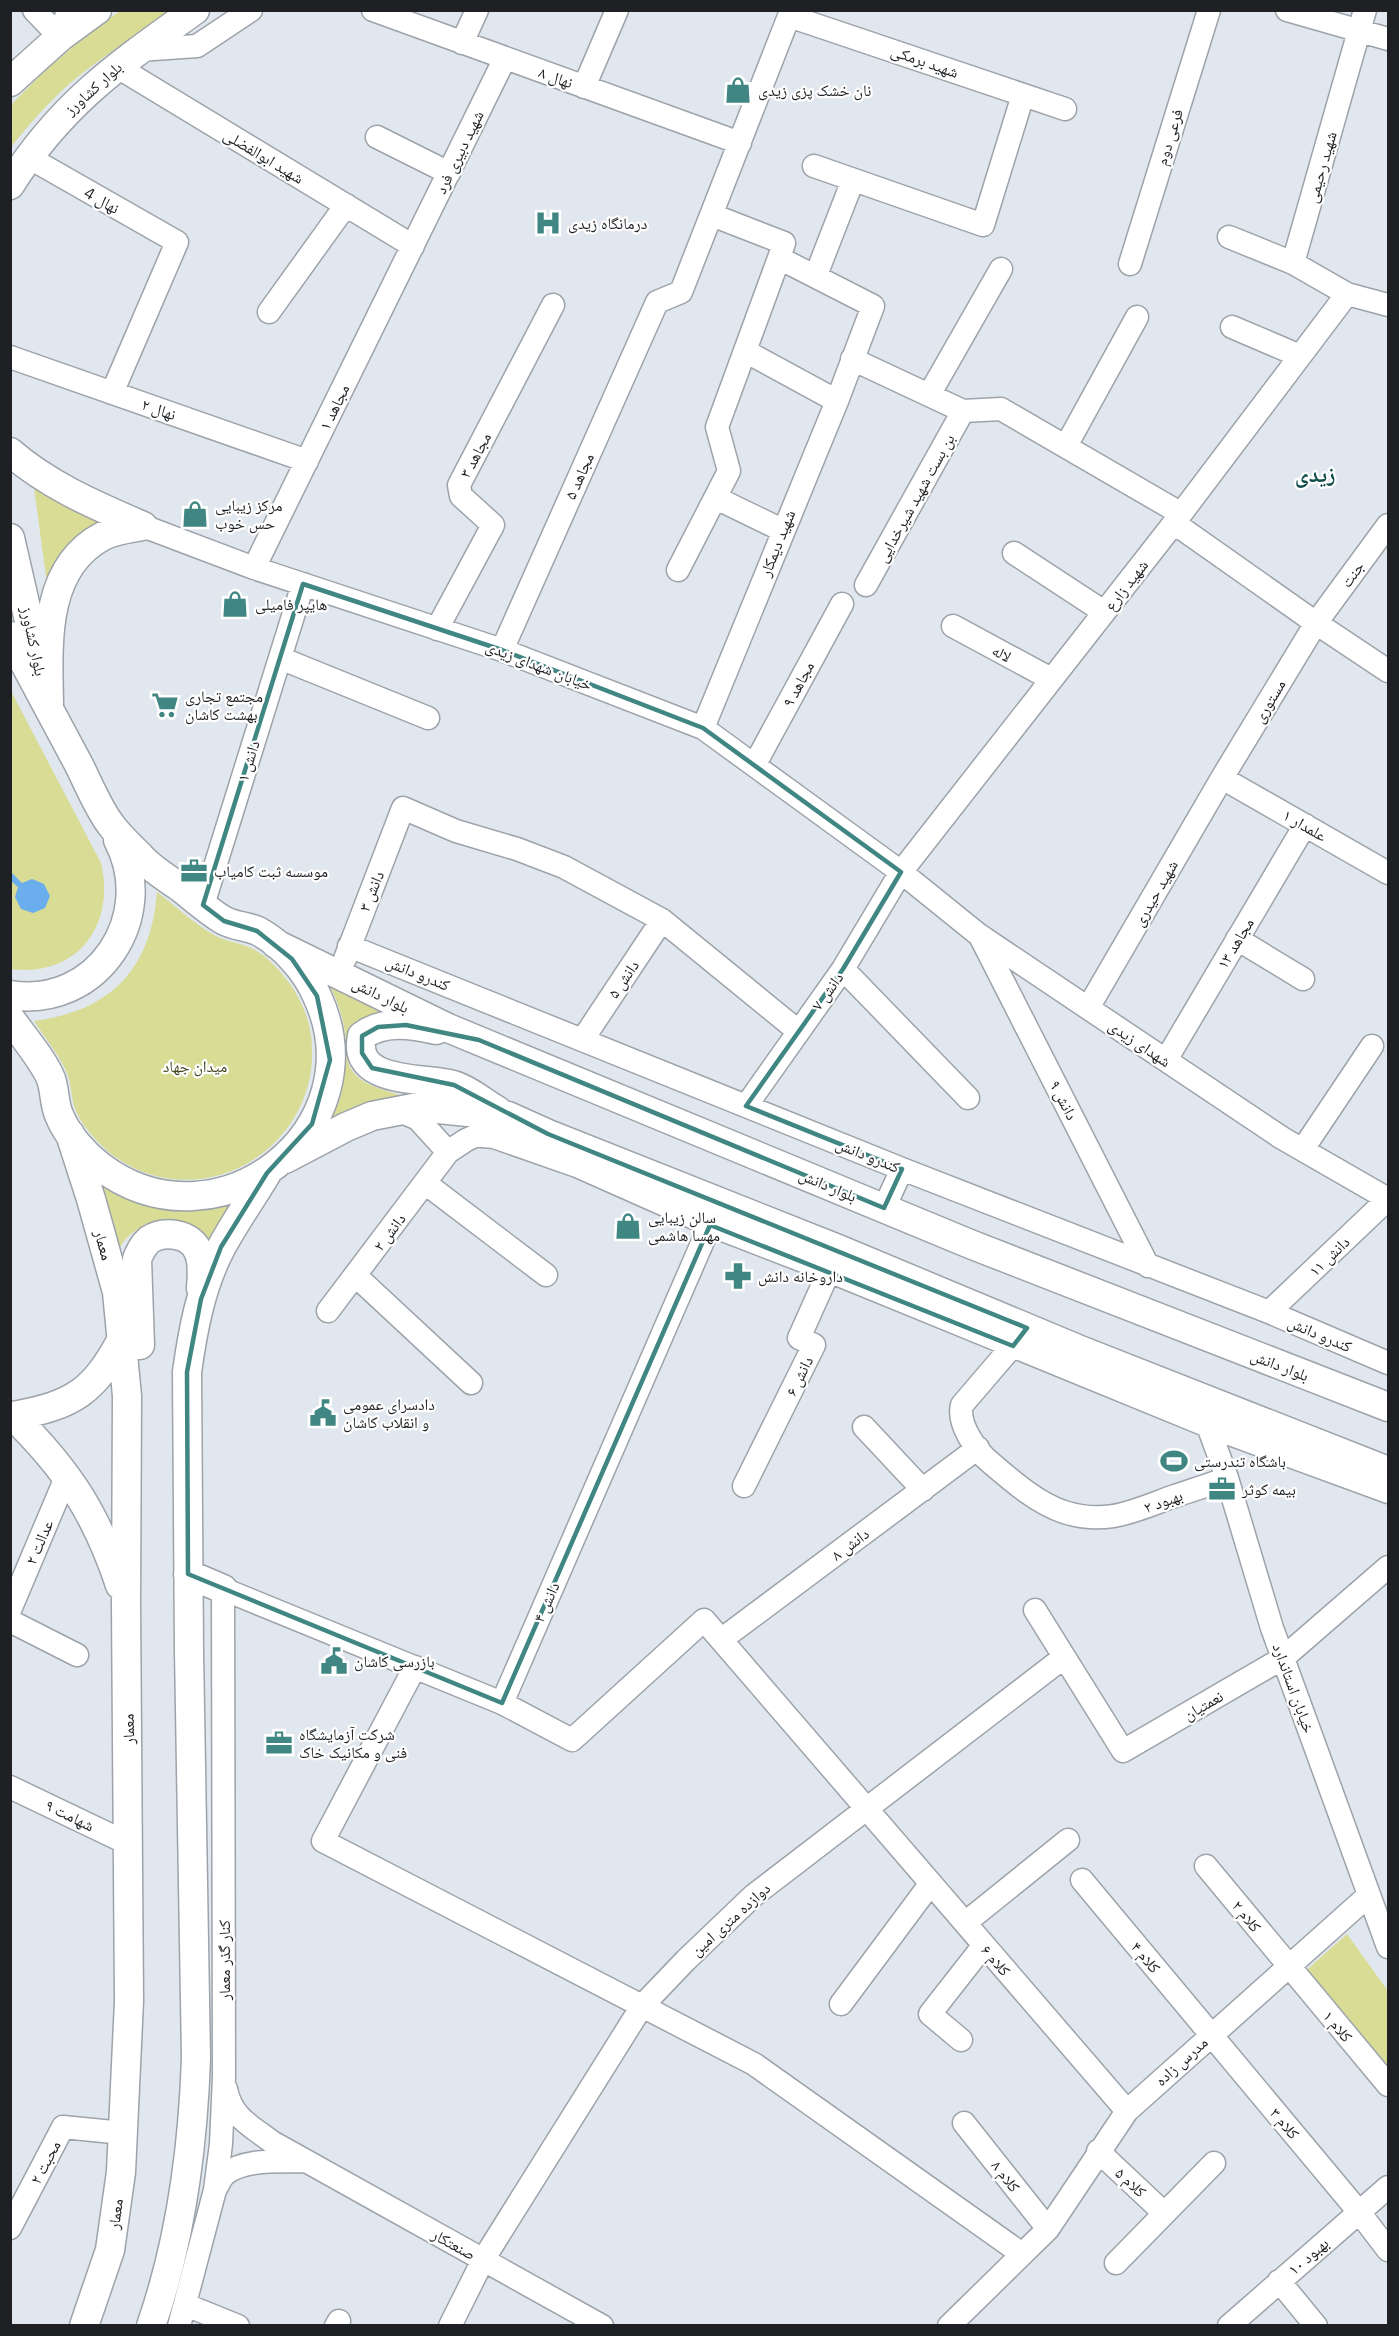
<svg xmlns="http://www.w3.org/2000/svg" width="1399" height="2336" viewBox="0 0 1399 2336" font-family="'IBM Plex Sans','Noto Naskh Arabic',sans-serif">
<rect width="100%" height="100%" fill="#e1e7ee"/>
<path fill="#d8dc95" d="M 120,11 L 175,11 C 148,29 119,45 93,65 C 61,88 35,117 11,147 L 11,105 C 45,69 80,39 120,11 Z
M 33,480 L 114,523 L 48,592 Z
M 11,691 L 101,863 C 116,925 77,978 11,969 Z
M 157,892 C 176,906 195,925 216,936 C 225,941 236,942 246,946 C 264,952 279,969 290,984 C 303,1002 312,1026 312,1048 C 316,1153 195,1220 110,1153 C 96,1141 80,1124 74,1106 C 71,1095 71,1082 66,1071 C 59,1054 44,1037 34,1021 C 110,1011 151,970 157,892 Z
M 328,983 L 402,1018 L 348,1041 C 340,1085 379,1087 411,1099 L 327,1127 C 349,1078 355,1031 328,983 Z
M 91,1171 L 244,1194 L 206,1267 L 153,1225 C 136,1228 126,1235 118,1251 Z
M 1347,1934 L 1388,1991 L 1388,2078 L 1302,1974 Z"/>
<path fill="#6baeed" d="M 11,872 L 22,883 L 32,879 L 44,884 L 50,896 L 45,908 L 33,913 L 21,909 L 15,897 L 18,887 L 11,881 Z"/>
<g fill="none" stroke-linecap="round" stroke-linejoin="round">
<defs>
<path id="minor" d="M 34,10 L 60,37 L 68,10
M 373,10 L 740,143
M 1287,10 L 1388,39
M 1365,10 L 1293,263 L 1347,294 L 1388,305
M 462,43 L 477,10
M 139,50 L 197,46 L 251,10
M 116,66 L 413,246
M 584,87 L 617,10
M 377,137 L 449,173
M 28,157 L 177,242 L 112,393
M 814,166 L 983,225 L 1023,95
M 1229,237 L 1293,263
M 1130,264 L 1209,10
M 816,275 L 853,180
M 269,312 L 346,205
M 1232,327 L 1300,356
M 745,351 L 837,401
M 10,357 L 307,461
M 852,359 L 963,411 L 1001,409 L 1180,513
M 929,395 L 1001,269
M 1066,446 L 1137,317
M 716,498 L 782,530
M 1174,523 L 1316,623 L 1388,671
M 143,526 L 254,568 L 502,650 L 703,728 L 901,872 L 979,935 L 1282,1138 L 1388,1199
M 1014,553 L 1104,612
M 254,568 L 505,58
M 678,570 L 729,471 L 717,427 L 779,258
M 866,585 L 963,411
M 953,626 L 1051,679
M 437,629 L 493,525 L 461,496 L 459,485 L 553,305
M 502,650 L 657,302 L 681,292 L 789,16 L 1065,109
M 280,658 L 428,718
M 703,728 L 837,401 L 873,306 L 779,258 L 784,243 L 712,215
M 755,764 L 842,604
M 1222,778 L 1388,873
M 203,905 L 303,584
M 981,938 L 1148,1266
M 1237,939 L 1303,979
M 349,946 L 902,1169 L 1269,1312 L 1388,1363
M 345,959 L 403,808 L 456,831 L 517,849 L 564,867 L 662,920 L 798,1031
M 843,969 L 968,1098
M 1088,1008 L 1222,778 L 1316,623 L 1388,525
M 583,1039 L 662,920
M 1166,1060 L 1305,825
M 746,1106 L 843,969 L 901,872 L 1174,523 L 1347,294
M 397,1110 L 418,1119 L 448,1152
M 1303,1149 L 1372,1046
M 425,1183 L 546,1275
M 884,1208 L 902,1169
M 356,1276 L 471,1383
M 328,1311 L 448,1152 L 466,1140 L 475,1136 L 483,1136 L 494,1137 L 577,1166 L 710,1225 L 829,1271 L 1208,1426 L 1388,1492
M 1269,1312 L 1388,1199
M 1021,1336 L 962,1405 C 957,1424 976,1451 991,1463 C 1012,1481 1037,1503 1064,1512 C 1108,1526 1135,1510 1175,1496 C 1192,1490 1210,1485 1227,1478
M 1208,1426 L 1227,1478 L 1272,1628 L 1388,1947
M 864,1427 L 923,1490
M 744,1486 L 814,1345 L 799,1338 L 829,1271
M 10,1610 L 67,1475
M 1035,1610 L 1123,1751 L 1283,1658 L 1388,1567
M 10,1621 L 77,1655
M 722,1639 L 978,1448
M 415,1667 L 323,1841 L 754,2064 L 1022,2254
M 502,1703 L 710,1225
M 10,1787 L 129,1844
M 1206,1866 L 1388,2085
M 1082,1880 L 1359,2212 L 1388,2250
M 965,1923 L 1068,1840
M 841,2004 L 931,1883
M 961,2040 L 930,2014 L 984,1945
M 226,2089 C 232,2118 250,2125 272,2142 L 602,2326
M 964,2123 L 1048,2229
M 1098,2151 L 1164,2213
M 215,2190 C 218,2185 221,2178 225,2174 C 246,2158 280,2162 304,2161
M 10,2228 L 63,2127 L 123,2133
M 1116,2263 L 1214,2163
M 1279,2281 L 1316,2326
M 186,2305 L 238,2326
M 179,2326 L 215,2190 L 221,2144 L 224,2077 L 223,1589 L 502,1703 L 572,1740 L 704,1620 L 1127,2111
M 336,2326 L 339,2321
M 450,2326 L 483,2260 L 642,2006 L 686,1960 L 753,1896 L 1063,1658
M 949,2326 L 1048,2229 L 1127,2111 L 1369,1895
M 1229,2326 L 1388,2187"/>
<path id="major" d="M 10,82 L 60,37 L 97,10
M 10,185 C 62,103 118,65 195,10
M 10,452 C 49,486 97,506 143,526
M 10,538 L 38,660
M 10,636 C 33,679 56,722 79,765 C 89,785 98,808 111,825 C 119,836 130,846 140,856 C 151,869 167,878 181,888 C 195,899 208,911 223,920 C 233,926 247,926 258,931 C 283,945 306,970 317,996 C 379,1129 218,1255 101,1167 C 84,1154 67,1135 59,1115 C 54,1104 55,1090 51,1079 C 44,1061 22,1035 10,1018
M 49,704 C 48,646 42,568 103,536 C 115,530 130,528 143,526
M 276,944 L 448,1028 L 970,1244 L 1388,1407
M 10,995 C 98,1009 158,916 118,840
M 436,1030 C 411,1024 383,1020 362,1036 C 351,1085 424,1077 453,1085 C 468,1089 484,1103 498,1111
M 70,1134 L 91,1199 L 117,1292 L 127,1396 L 126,1605 L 129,2001 L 121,2172 L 110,2250 L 84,2326
M 285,1159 L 346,1127 L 372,1116 L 418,1107 L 508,1116 L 548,1134 L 838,1249 L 1080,1350 L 1388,1471
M 140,1345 L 137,1259 C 140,1252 143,1245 149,1240 C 164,1230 190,1233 198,1251 C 203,1261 202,1276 201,1288
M 13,1416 C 67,1469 96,1513 120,1585
M 13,1416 C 74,1405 94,1392 123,1337
M 188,1574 L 223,1589
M 151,2326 C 181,2240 193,2147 196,2058 L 189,1651 L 187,1372 C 193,1329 201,1286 221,1248 C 235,1222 252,1198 267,1173"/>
</defs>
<use href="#minor" stroke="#9da3aa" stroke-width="25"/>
<use href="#major" stroke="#9da3aa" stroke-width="31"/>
<use href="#minor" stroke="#fff" stroke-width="22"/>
<use href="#major" stroke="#fff" stroke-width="28"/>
</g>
<path fill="none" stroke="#408783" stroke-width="4.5" stroke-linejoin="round" d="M 303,584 L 502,650 L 703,728 L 901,872 L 843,969 L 746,1106 L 902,1169 L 884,1208 L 479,1040 L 406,1025 L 378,1027 L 362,1036 L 362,1053 L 372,1068 L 454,1085 L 548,1134 L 1027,1328 L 1013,1346 L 710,1225 L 502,1703 L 188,1574 L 187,1372 L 201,1299 L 221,1247 L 267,1173 L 312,1124 L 330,1060 L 317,996 L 292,959 L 257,931 L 224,921 L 203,905 Z"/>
<defs>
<symbol id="shop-bare" viewBox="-9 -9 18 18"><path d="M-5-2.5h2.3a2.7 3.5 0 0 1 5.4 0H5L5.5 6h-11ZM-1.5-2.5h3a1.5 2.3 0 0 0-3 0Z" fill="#408783" stroke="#fff" stroke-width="2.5" paint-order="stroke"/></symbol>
<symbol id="hospital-bare" viewBox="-9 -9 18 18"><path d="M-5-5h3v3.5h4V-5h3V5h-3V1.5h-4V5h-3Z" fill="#408783" stroke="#fff" stroke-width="2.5" paint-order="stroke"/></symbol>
<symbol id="supermarket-bare" viewBox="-9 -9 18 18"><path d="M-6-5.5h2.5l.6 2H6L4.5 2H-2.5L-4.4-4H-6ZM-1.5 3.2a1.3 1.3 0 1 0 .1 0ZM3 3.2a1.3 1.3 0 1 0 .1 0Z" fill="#408783" stroke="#fff" stroke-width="2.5" paint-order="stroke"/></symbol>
<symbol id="office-bare" viewBox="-9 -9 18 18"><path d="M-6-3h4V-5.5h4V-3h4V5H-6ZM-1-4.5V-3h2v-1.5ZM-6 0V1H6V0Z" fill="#408783" stroke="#fff" stroke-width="2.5" paint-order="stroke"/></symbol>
<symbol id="pharmacy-bare" viewBox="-9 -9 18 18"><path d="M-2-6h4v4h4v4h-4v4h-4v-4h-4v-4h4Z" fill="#408783" stroke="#fff" stroke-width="2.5" paint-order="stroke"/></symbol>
<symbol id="civic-bare" viewBox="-9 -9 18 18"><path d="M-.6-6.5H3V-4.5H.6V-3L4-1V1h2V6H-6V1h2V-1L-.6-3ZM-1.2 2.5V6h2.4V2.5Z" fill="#408783" stroke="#fff" stroke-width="2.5" paint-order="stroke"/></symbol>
<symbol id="stadium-bare" viewBox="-9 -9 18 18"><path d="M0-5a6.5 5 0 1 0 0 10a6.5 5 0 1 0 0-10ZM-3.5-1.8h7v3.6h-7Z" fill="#408783" stroke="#fff" stroke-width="2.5" paint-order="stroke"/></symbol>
</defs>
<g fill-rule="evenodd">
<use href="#shop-bare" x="719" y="71" width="38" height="38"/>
<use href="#hospital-bare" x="529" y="204" width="38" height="38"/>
<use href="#shop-bare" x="176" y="495" width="38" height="38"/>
<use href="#shop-bare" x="216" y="585" width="38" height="38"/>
<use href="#supermarket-bare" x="146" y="686" width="38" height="38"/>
<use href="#office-bare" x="175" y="852" width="38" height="38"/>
<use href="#shop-bare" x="609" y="1207" width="38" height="38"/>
<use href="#pharmacy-bare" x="719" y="1257" width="38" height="38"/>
<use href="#civic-bare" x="304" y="1394" width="38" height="38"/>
<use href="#stadium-bare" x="1155" y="1442" width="38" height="38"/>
<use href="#office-bare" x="1203" y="1470" width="38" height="38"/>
<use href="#civic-bare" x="315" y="1642" width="38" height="38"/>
<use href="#office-bare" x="260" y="1724" width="38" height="38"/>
</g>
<g text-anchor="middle" stroke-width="4.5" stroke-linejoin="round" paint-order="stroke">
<g font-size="16" fill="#1e2023" stroke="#fff">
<text transform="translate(925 61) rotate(19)" y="6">شهید برمکی</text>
<text transform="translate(556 77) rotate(20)" y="6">نهال ۸</text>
<text transform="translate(93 88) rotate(-42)" y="6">بلوار کشاورز</text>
<text transform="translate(1169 137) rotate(-73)" y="6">فرعی دوم</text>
<text transform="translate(459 152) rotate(-64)" y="6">شهید دبیری فرد</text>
<text transform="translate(264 156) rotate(31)" y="6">شهید ابوالفضلی</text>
<text transform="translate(1321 167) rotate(-74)" y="6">شهید رحیمی</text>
<text transform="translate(102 200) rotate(30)" y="6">نهال 4</text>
<text transform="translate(334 407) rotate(-64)" y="6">مجاهد ۱</text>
<text transform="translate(159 409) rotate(19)" y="6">نهال ۲</text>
<text transform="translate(475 455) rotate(-62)" y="6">مجاهد ۳</text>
<text transform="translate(579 476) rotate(-66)" y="6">مجاهد ۵</text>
<text transform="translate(915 498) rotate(-61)" y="6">بن بست شهید شیرخدایی</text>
<text transform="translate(777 543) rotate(-68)" y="6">شهید دیمکار</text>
<text transform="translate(1352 574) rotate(-54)" y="6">جنت</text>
<text transform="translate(1126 585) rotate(-52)" y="6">شهید زارع</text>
<text transform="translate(34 641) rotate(78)" y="6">بلوار کشاورز</text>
<text transform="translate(1002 653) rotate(29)" y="6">لاله</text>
<text transform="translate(539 665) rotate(21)" y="6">خیابان شهدای زیدی</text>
<text transform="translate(798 684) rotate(-62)" y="6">مجاهد ۹</text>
<text transform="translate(1269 701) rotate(-59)" y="6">مستوری</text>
<text transform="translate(248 761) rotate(-73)" y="6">دانش ۱</text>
<text transform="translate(1305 825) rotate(30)" y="6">علمدار ۱</text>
<text transform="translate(371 891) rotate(-68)" y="6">دانش ۳</text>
<text transform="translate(1155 893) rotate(-60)" y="6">شهید حیدری</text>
<text transform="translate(1235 943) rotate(-59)" y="6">مجاهد ۱۳</text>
<text transform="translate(418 973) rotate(22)" y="6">کندرو دانش</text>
<text transform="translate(623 979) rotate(-56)" y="6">دانش ۵</text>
<text transform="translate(827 991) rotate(-54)" y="6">دانش ۷</text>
<text transform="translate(381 995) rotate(26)" y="6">بلوار دانش</text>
<text transform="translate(1140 1043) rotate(34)" y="6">شهدای زیدی</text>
<text transform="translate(1064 1100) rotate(63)" y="6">دانش ۹</text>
<text transform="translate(868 1155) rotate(22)" y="6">کندرو دانش</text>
<text transform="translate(828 1185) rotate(23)" y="6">بلوار دانش</text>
<text transform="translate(389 1232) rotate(-53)" y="6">دانش ۲</text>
<text transform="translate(104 1245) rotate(75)" y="6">معمار</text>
<text transform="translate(1329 1256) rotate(-44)" y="6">دانش ۱۱</text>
<text transform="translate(1320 1334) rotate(23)" y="6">کندرو دانش</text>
<text transform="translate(1280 1365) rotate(21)" y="6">بلوار دانش</text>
<text transform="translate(799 1376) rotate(-64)" y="6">دانش ۶</text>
<text transform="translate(1163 1501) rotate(-20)" y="6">بهبود ۲</text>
<text transform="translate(39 1542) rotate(-67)" y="6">عدالت ۲</text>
<text transform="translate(850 1544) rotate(-37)" y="6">دانش ۸</text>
<text transform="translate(546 1602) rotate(-66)" y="6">دانش ۴</text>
<text transform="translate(1294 1688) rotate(70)" y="6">خیابان استاندارد</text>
<text transform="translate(1203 1705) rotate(-30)" y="6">نعمتیان</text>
<text transform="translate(128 1729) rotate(-91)" y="6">معمار</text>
<text transform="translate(70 1815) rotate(26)" y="6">شهامت ۹</text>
<text transform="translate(1247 1916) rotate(51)" y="6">کلام ۲</text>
<text transform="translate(730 1919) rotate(-42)" y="6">دوازده متری امین</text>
<text transform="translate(1146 1957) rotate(50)" y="6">کلام ۴</text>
<text transform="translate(224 1960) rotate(-90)" y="6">کنار گذر معمار</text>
<text transform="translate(996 1960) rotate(49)" y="6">کلام ۶</text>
<text transform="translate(1338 2026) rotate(50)" y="6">کلام ۱</text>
<text transform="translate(1181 2061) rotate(-42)" y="6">مدرس زاده</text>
<text transform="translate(1285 2123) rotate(50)" y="6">کلام ۳</text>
<text transform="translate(45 2162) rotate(-62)" y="6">محبت ۲</text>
<text transform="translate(1006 2176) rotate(52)" y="6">کلام ۸</text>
<text transform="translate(1131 2182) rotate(43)" y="6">کلام ۵</text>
<text transform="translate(115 2214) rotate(-82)" y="6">معمار</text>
<text transform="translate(454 2244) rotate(29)" y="6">صنعتکار</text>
<text transform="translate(1308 2256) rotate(-41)" y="6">بهبود ۱۰</text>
</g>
<g font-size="16" fill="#1e2023" stroke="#fff" text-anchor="start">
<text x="758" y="96">نان خشک پزی زیدی</text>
<text x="568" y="229">درمانگاه زیدی</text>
<text x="215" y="511">مرکز زیبایی<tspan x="215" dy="18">حس خوب</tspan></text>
<text x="255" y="610">هایپر فامیلی</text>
<text x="185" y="702">مجتمع تجاری<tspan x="185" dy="18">بهشت کاشان</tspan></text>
<text x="214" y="877">موسسه ثبت کامیاب</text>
<text x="648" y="1223">سالن زیبایی<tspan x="648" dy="18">مهسا هاشمی</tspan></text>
<text x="758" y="1282">داروخانه دانش</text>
<text x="343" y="1410">دادسرای عمومی<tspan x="343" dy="18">و انقلاب کاشان</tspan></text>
<text x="1194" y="1467">باشگاه تندرستی</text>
<text x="1242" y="1495">بیمه کوثر</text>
<text x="354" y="1667">بازرسی کاشان</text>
<text x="299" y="1740">شرکت آزمایشگاه<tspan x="299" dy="18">فنی و مکانیک خاک</tspan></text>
</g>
<g font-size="16" fill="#43451f" stroke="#fff">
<text x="195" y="1072">میدان جهاد</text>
</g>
<g font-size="22" font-weight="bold" fill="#0e4d4a" stroke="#fff">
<text x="1315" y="482">زیدی</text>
</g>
</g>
<rect width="1399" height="2336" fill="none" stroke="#1e2023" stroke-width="24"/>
</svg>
